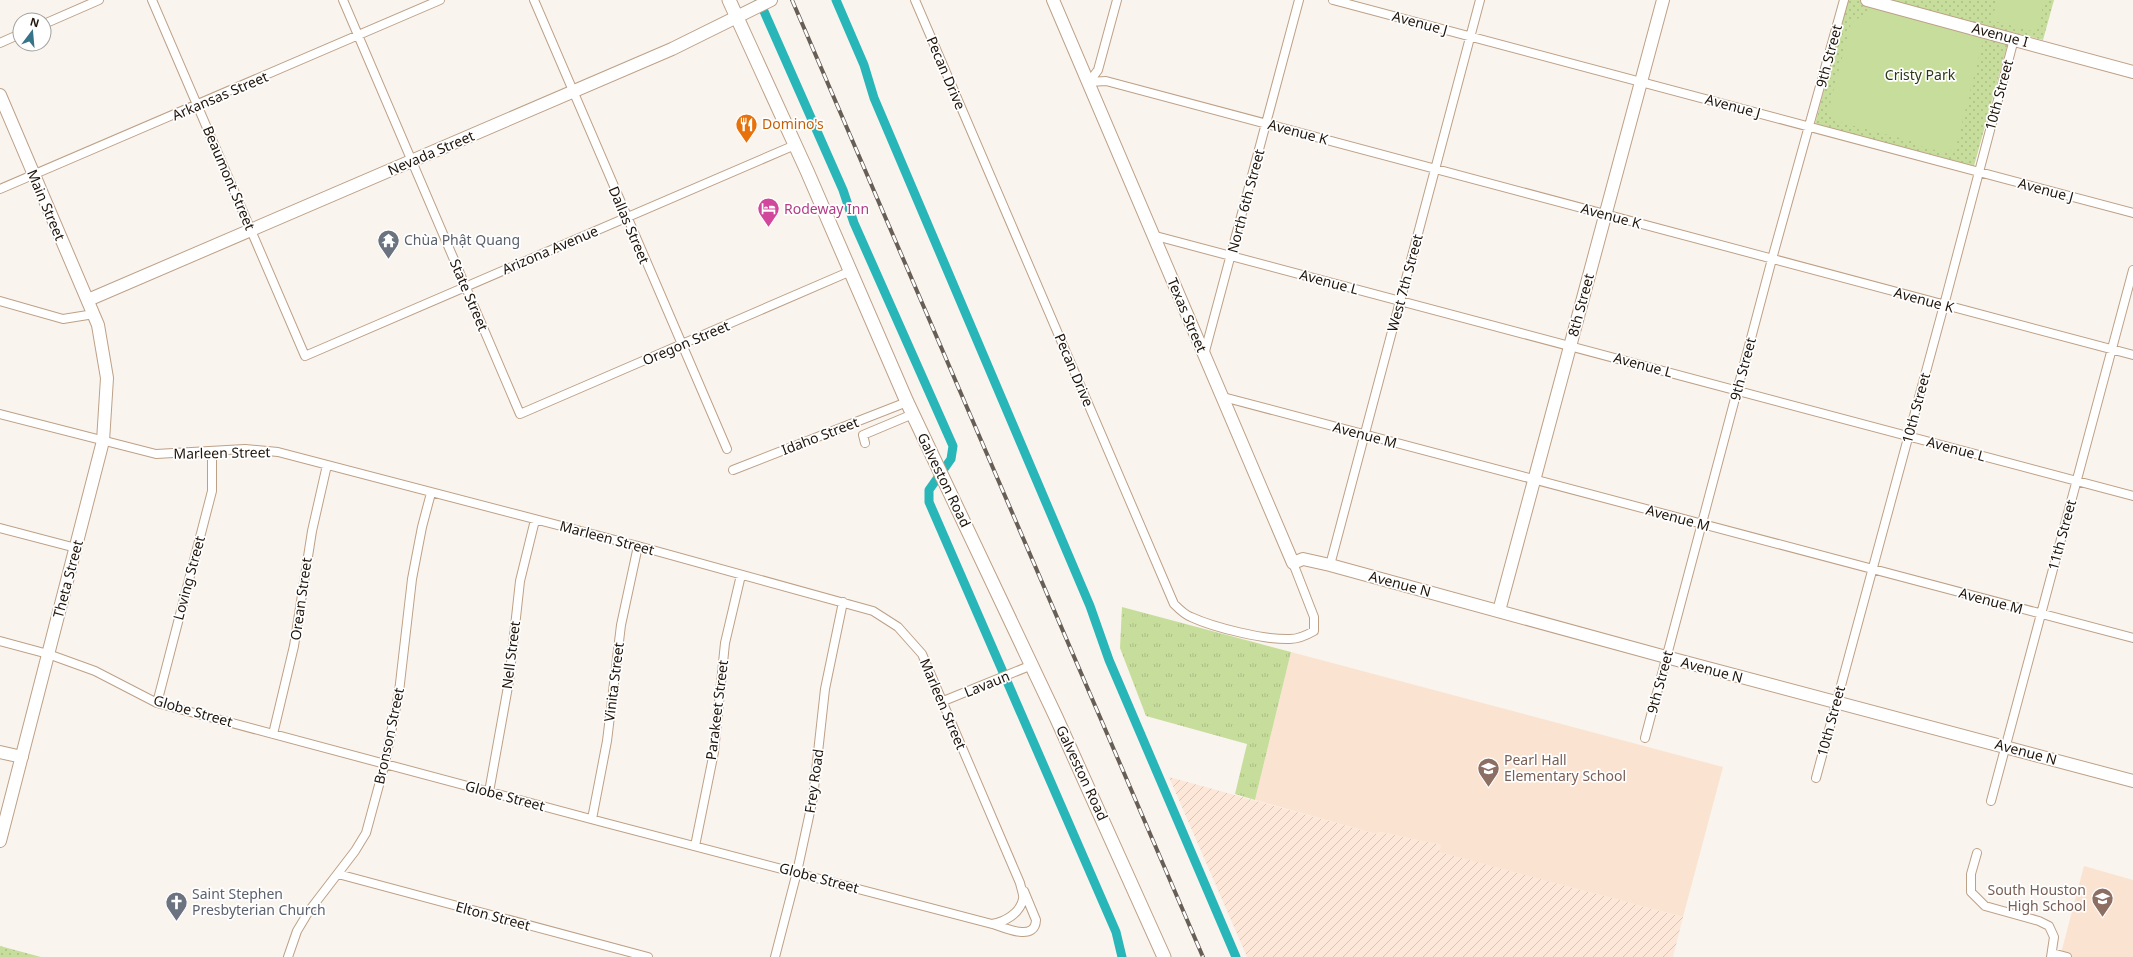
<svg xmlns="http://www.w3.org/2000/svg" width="2133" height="957" viewBox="0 0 2133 957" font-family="'Noto Sans',sans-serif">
<defs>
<pattern id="industrial-furrows" width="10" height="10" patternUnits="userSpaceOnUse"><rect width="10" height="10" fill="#fce7d9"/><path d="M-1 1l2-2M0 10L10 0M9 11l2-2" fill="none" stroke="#d8c5b9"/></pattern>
<pattern id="grass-tufts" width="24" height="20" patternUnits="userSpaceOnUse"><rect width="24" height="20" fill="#c7dd9b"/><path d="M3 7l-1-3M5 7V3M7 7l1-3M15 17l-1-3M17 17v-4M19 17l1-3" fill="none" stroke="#aabd84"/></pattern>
<pattern id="park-dots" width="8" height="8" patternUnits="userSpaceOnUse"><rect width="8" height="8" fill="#c7dd9b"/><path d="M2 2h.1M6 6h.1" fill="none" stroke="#aabd84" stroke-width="1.8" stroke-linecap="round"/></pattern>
</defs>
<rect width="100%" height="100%" fill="#faf4ef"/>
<path fill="url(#industrial-furrows)" d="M 1169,777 L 1376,834 L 1380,832 L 1441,845 L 1440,852 L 1683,917 L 1673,957 L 1247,957 Z"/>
<path fill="#fae4d1" d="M 1291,652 L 1723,767 L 1683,917 L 1439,852 L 1441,845 L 1380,832 L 1376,834 L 1255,800 Z
M 2084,866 L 2133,880 L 2133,957 L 2060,957 Z"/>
<path fill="url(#grass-tufts)" d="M 1122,607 L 1291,652 L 1255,800 L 1235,794 L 1247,744 L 1146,716 L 1120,648 Z"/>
<path fill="url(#park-dots)" d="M 1848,0 L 2054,0 L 2043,40 L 2011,32 L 1974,166 L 1815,124 Z
M 0,946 L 41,957 L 0,957 Z"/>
<path fill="#c7dd9b" d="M 1999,0 L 2044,0 L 2039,26 L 2032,31 L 1990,20 Z
M 1874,8 L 1984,37 L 1956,147 L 1947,153 L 1915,145 L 1915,142 L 1839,122 L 1828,112 L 1851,23 Z"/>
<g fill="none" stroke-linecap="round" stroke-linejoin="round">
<path stroke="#28b6b8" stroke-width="9" d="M 759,0 L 843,190 L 854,223 L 953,446 L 951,459 L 929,490 L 929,502 L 1116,932 L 1122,957
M 836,0 L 864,65 L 874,98 L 1090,606 L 1109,660 L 1236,957"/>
<defs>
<path id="street" d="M 152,0 L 305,356 L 795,145
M 343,0 L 520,414 L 851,271
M 534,0 L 727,449
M 915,0 L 1174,604 C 1179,609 1185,615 1191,617 C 1215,628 1265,640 1290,639 C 1298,639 1307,635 1314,631 L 1314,617 L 1293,563
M 1333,0 L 2133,213
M 44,24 L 99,0
M 0,43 L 20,34
M 1089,82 L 1106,81 L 2133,355
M 1089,82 L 1098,70 L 1117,0
M 0,189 L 440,0
M 1152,235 L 2133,496
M 0,301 L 63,319 L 94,314
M 1204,355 L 1299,0
M 1223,397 L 2133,638
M 0,414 L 156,454 L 245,449 L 278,452 L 638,546 L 873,611 L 898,627 L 922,654 L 1020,883 C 1021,888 1024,895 1023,899 C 1020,914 1004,922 992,924 L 602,822 L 157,703 L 95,671 L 48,654 L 0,641
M 865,443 L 863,435 L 913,414
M 733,470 L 907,402
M 0,528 L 76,548
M 1330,565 L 1480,0
M 941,702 L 1032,665
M 157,703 L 212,491 L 212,452
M 273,734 L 294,646 L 312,531 L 327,465
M 1645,738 L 1772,259 L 1844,0
M 1816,778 L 1944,305 L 2014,39
M 489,792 L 509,681 L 520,581 L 535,520
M 1991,801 L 2133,270
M 592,819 L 607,741 L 621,625 L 638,546
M 695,846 L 714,752 L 725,643 L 741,575
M 1977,853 L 1971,874 L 1971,892 L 1985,906 L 2039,921 L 2049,926 L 2054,937 L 2051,957
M 338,874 L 648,957
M 993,924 C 1005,928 1035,942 1036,920 L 1024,891
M 2052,953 L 2067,957
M 288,957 L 297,931 L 309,911 L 355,851 L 366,833 L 385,763 L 399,692 L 412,579 L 422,527 L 431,493
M 775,957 L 797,872 L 813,798 L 825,689 L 843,602"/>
<path id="secondary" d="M 1053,0 L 1293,563 L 1303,559 L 1330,565 L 1666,657 L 2133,781
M 1867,0 L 2133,72
M 0,95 L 98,325 L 107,378 L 103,441 L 0,841
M 88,300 L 672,49 L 771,0
M 1499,611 L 1663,0
M 0,752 L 22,757"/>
<path id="primary" d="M 729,0 L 807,171 L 907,402 L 1056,717 L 1164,957"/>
</defs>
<use href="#street" stroke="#bda187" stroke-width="10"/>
<use href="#secondary" stroke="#bda187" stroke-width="14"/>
<use href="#primary" stroke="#bda187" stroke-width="15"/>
<use href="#street" stroke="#fff" stroke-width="8"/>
<use href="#secondary" stroke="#fff" stroke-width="12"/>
<use href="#primary" stroke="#fff" stroke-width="13"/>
<defs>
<path id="rail" d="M 792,0 L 1203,957"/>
</defs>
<use href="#rail" stroke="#675e56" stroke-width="4"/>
<use href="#rail" stroke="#fff" stroke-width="2.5" stroke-dasharray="8" stroke-linecap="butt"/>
</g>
<defs>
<symbol id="restaurant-pin" viewBox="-11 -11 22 30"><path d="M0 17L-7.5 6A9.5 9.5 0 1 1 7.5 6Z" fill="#e8710a" stroke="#fff"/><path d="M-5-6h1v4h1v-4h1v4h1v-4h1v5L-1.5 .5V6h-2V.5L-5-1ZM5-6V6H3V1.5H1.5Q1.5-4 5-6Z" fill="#fff"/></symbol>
<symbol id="hotel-pin" viewBox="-11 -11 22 30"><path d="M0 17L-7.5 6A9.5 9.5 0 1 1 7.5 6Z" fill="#d1479c" stroke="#fff"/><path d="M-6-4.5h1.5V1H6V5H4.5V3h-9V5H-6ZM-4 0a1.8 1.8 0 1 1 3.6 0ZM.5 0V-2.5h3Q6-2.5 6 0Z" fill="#fff"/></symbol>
<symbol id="temple-pin" viewBox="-11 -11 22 30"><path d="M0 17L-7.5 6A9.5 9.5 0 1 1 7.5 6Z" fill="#6b7280" stroke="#fff"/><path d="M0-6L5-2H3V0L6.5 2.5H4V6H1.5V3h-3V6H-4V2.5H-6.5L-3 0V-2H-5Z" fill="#fff"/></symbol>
<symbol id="school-pin" viewBox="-11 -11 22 30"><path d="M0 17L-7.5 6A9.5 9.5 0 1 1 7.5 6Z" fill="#8d6e63" stroke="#fff"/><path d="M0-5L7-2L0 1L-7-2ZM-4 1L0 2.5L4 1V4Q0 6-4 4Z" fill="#fff"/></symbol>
<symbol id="church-pin" viewBox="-11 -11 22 30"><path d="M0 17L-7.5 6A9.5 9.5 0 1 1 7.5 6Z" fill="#6b7280" stroke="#fff"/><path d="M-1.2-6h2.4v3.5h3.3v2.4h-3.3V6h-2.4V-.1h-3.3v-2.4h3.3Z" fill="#fff"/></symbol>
</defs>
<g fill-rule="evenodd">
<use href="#restaurant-pin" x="734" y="112" width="25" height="34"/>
<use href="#hotel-pin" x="756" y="196" width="25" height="34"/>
<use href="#temple-pin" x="376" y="228" width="25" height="34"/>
<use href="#school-pin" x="1476" y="756" width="25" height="34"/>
<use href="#school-pin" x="2090" y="886" width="25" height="34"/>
<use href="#church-pin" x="164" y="890" width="25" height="34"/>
</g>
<g text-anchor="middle" stroke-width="3.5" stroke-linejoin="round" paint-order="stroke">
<g font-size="14" fill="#1e140a" stroke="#fff">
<text transform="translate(1420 23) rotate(15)" y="5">Avenue J</text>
<text transform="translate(2000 35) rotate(15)" y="5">Avenue I</text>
<text transform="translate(1829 56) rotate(-75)" y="5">9th Street</text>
<text transform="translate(946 73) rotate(67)" y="5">Pecan Drive</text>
<text transform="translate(1999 95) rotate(-75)" y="5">10th Street</text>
<text transform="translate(220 96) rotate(-23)" y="5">Arkansas Street</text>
<text transform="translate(1733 106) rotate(15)" y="5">Avenue J</text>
<text transform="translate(1298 132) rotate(15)" y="5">Avenue K</text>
<text transform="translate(431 153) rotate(-23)" y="5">Nevada Street</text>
<text transform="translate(229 178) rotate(67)" y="5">Beaumont Street</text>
<text transform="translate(2046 190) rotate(15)" y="5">Avenue J</text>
<text transform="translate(1246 201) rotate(-75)" y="5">North 6th Street</text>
<text transform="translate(46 205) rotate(67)" y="5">Main Street</text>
<text transform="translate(1611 216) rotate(15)" y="5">Avenue K</text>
<text transform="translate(629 225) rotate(67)" y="5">Dallas Street</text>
<text transform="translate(550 250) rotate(-23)" y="5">Arizona Avenue</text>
<text transform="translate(1329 282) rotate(15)" y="5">Avenue L</text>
<text transform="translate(1405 283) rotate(-75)" y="5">West 7th Street</text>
<text transform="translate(469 295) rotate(67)" y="5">State Street</text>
<text transform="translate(1924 300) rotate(15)" y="5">Avenue K</text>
<text transform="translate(1581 305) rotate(-75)" y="5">8th Street</text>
<text transform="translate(1187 315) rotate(67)" y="5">Texas Street</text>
<text transform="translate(686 343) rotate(-23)" y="5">Oregon Street</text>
<text transform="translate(1643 365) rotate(15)" y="5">Avenue L</text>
<text transform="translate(1743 369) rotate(-75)" y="5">9th Street</text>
<text transform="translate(1074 370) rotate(67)" y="5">Pecan Drive</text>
<text transform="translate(1916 408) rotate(-75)" y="5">10th Street</text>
<text transform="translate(1365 435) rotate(15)" y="5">Avenue M</text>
<text transform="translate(820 436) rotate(-21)" y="5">Idaho Street</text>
<text transform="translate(1956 449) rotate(15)" y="5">Avenue L</text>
<text transform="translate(222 453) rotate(-1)" y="5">Marleen Street</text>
<text transform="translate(944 480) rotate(64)" y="5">Galveston Road</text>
<text transform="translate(1678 518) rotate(15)" y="5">Avenue M</text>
<text transform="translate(2062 535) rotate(-75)" y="5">11th Street</text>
<text transform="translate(607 538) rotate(15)" y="5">Marleen Street</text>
<text transform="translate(189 578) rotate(-75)" y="5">Loving Street</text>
<text transform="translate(68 579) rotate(-75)" y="5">Theta Street</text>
<text transform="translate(1400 584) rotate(15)" y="5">Avenue N</text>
<text transform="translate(301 599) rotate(-82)" y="5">Orean Street</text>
<text transform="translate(1991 601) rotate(15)" y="5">Avenue M</text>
<text transform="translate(511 655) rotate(-83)" y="5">Nell Street</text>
<text transform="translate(1712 670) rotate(15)" y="5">Avenue N</text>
<text transform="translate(614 682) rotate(-83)" y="5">Vinita Street</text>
<text transform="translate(1660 682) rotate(-75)" y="5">9th Street</text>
<text transform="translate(987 684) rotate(-22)" y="5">Lavaun</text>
<text transform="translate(943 704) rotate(67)" y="5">Marleen Street</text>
<text transform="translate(717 710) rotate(-83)" y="5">Parakeet Street</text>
<text transform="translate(193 711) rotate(16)" y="5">Globe Street</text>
<text transform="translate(1831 721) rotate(-75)" y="5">10th Street</text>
<text transform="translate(389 736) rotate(-78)" y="5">Bronson Street</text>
<text transform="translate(2026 752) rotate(15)" y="5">Avenue N</text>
<text transform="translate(1082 773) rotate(65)" y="5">Galveston Road</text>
<text transform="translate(814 781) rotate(-82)" y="5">Frey Road</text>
<text transform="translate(505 796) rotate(15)" y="5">Globe Street</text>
<text transform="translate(819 878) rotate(15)" y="5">Globe Street</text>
<text transform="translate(493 916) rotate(15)" y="5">Elton Street</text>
</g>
<g font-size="14" fill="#2e3815" stroke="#fff">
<text x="1920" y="80">Cristy Park</text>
</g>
<g font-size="14" fill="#c56008" stroke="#fff" text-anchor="start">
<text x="762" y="129">Domino's</text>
</g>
<g font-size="14" fill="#b23c85" stroke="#fff" text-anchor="start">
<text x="784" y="214">Rodeway Inn</text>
</g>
<g font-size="14" fill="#5b616d" stroke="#fff" text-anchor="start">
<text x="404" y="245">Chùa Phật Quang</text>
<text x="192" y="899">Saint Stephen<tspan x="192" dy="16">Presbyterian Church</tspan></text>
</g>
<g font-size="14" fill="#785e54" stroke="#fff" text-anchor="start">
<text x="1504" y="765">Pearl Hall<tspan x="1504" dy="16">Elementary School</tspan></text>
<text x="2086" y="895" text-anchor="end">South Houston<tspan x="2086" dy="16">High School</tspan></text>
</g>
</g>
<g transform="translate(32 32) rotate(16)"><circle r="19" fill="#ffffff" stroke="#a5a19d"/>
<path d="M0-3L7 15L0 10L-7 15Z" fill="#37748a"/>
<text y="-6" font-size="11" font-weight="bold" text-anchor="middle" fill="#1e140a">N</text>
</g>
</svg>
